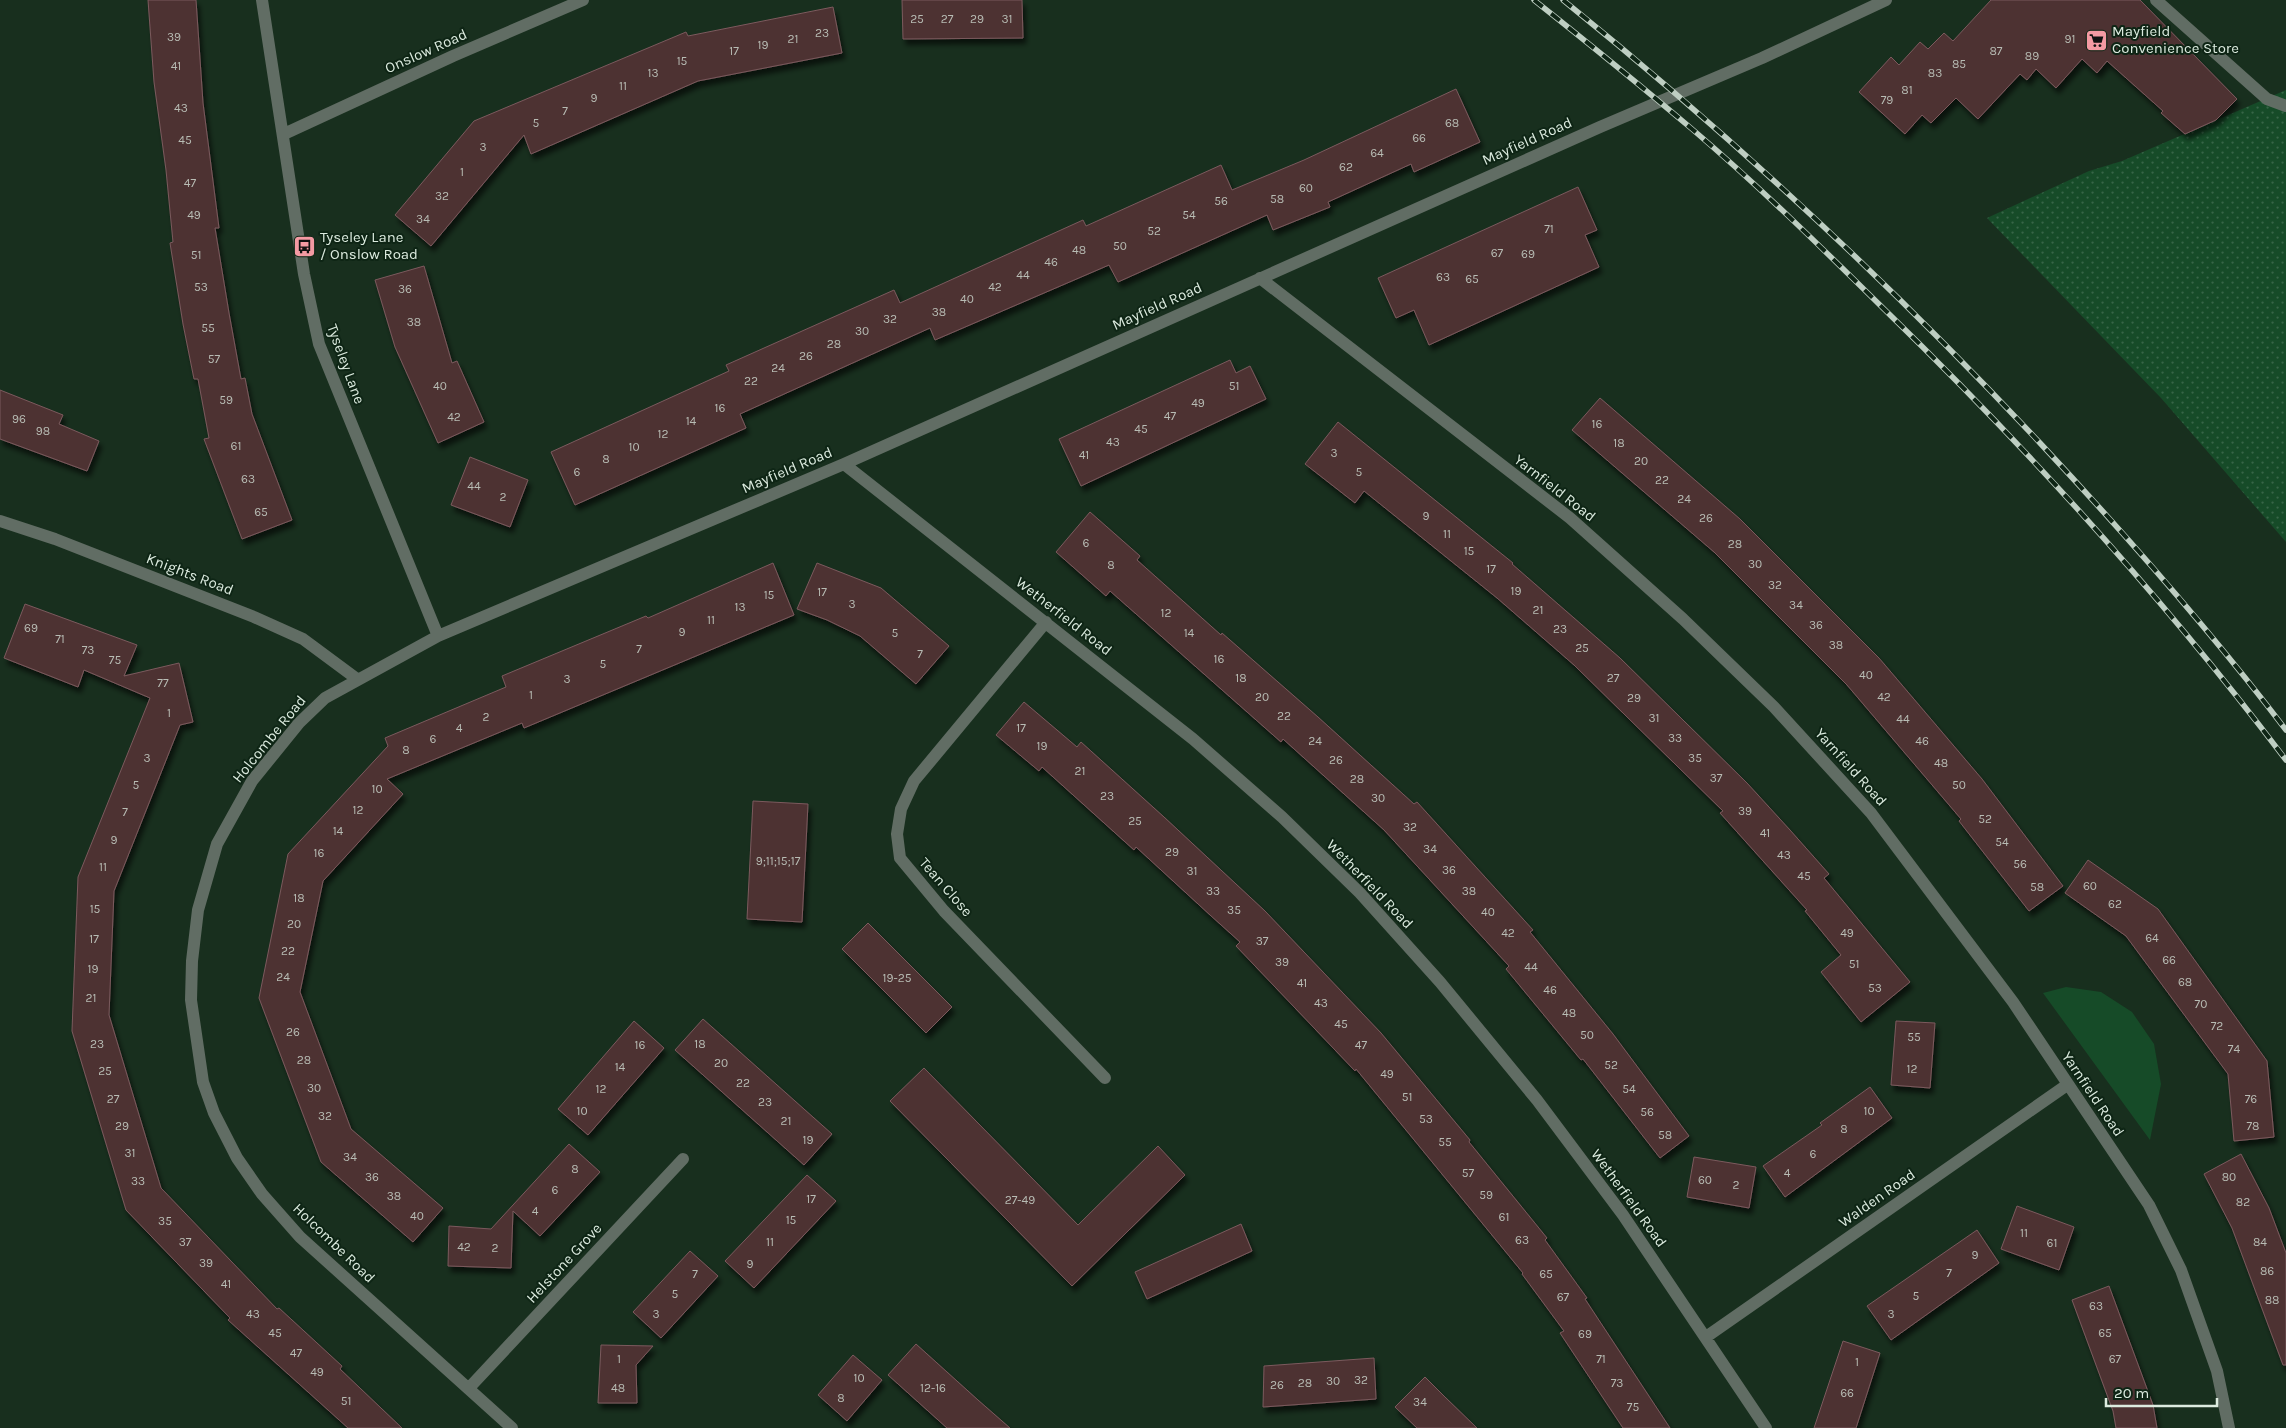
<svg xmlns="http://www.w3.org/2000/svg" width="2286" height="1428" viewBox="0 0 2286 1428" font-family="Karla,sans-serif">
<defs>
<pattern id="garden-dots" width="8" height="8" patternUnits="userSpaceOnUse" patternTransform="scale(1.25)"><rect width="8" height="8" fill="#164b28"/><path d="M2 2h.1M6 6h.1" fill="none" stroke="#376547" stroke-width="1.8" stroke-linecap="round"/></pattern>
<filter id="shadow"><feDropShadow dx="3" dy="5.5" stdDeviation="2.5" flood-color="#0009"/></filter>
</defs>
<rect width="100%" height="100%" fill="#182f1e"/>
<path fill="#164b28" d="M 2066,987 L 2101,992 L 2132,1012 L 2154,1044 L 2161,1084 L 2150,1140 L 2043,993 Z"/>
<path fill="url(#garden-dots)" d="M 2286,90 L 2286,542 L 2161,398 L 1987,218 L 2089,171 L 2122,161 Z"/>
<path fill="#4e3133" stroke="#7b5a5d" filter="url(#shadow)" d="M 148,0 L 196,0 L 203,103 L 219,228 L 215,228 L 229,313 L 241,379 L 245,378 L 252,414 L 292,520 L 242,539 L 204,439 L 209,438 L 198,379 L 194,379 L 183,324 L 170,243 L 173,242 L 166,170 L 154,82 Z
M 902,0 L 1022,0 L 1023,38 L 903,39 Z
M 1991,0 L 2140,0 L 2237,99 L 2216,120 L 2185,134 L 2161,113 L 2163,111 L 2107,61 L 2097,73 L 2082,59 L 2056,88 L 2036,69 L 2027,80 L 2020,74 L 1978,119 L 1956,98 L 1931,123 L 1922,115 L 1905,134 L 1859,92 L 1891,57 L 1899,65 L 1920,42 L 1928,49 L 1944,33 L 1953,41 Z
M 833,7 L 842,53 L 698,81 L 531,154 L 524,135 L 431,246 L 395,215 L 474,121 L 686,32 L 688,36 Z
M 1456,89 L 1480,142 L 1414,172 L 1411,164 L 1328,202 L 1330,207 L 1273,230 L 1267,215 L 1118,282 L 1109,265 L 935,340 L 930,328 L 740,414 L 746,428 L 575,505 L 551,452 L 729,371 L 726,365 L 894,290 L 900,303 L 1083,220 L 1086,226 L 1221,165 L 1232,190 L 1304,160 Z
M 1578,187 L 1597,230 L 1585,235 L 1599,267 L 1429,345 L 1414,310 L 1396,318 L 1378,278 Z
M 424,266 L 452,363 L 457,361 L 484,422 L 438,443 L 395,347 L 375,280 Z
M 1230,360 L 1236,373 L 1250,366 L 1266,399 L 1081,486 L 1059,439 Z
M 0,390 L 63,415 L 59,424 L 99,441 L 87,471 L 0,439 Z
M 1600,398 L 1740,519 L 1879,658 L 1982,779 L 2063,886 L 2029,911 L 1959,821 L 1961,819 L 1847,685 L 1714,552 L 1572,430 Z
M 1338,422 L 1513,563 L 1512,564 L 1620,658 L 1747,783 L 1790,830 L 1829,874 L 1824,878 L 1910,982 L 1861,1022 L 1821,972 L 1841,955 L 1805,911 L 1807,910 L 1720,813 L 1723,811 L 1574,665 L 1497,598 L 1364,491 L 1355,503 L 1305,464 Z
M 470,457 L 528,480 L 510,527 L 451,505 Z
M 1090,512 L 1140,556 L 1137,560 L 1221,635 L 1222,633 L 1318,717 L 1414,804 L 1417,802 L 1533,930 L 1530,932 L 1613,1034 L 1689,1136 L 1660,1158 L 1583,1059 L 1581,1060 L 1506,969 L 1509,966 L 1384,830 L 1283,739 L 1281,742 L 1110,591 L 1106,596 L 1056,552 Z
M 773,563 L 794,615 L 524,728 L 522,723 L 387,779 L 403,794 L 323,881 L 300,992 L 351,1129 L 443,1208 L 413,1242 L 321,1162 L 259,998 L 288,854 L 388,746 L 385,738 L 506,687 L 502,676 L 646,616 L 648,618 Z
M 817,563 L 881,588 L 949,646 L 916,684 L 860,636 L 827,620 L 797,609 Z
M 25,604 L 137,645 L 124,676 L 179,663 L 193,722 L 180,725 L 114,891 L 109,1015 L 161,1188 L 277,1309 L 279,1308 L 342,1366 L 340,1369 L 402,1428 L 348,1428 L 228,1320 L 230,1318 L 126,1210 L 72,1031 L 78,877 L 150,698 L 84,670 L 78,687 L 4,658 Z
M 1024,702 L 1077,747 L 1081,742 L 1164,817 L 1265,911 L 1381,1033 L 1470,1140 L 1469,1142 L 1547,1238 L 1545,1240 L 1587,1298 L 1585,1299 L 1670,1428 L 1623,1428 L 1560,1333 L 1564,1331 L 1522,1274 L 1523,1273 L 1356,1069 L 1355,1071 L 1236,946 L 1240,942 L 1210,915 L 1136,847 L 1134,850 L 1042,767 L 1039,771 L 996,735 Z
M 753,801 L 808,804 L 802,922 L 747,919 Z
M 2088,860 L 2158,909 L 2267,1061 L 2274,1137 L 2234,1141 L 2228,1074 L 2126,936 L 2065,893 Z
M 868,923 L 952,1007 L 926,1033 L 842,949 Z
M 703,1019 L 832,1134 L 804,1165 L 675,1050 Z
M 634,1021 L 664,1048 L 588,1135 L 558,1109 Z
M 1896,1021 L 1935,1023 L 1930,1088 L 1891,1085 Z
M 924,1068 L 1078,1225 L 1158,1146 L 1185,1175 L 1072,1286 L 890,1101 Z
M 1870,1087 L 1892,1118 L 1785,1197 L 1763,1166 L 1822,1125 L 1820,1123 Z
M 569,1144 L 600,1172 L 540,1236 L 513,1211 L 511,1268 L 448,1266 L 449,1226 L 491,1229 Z
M 2241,1154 L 2269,1208 L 2286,1253 L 2286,1365 L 2283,1365 L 2232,1228 L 2204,1174 Z
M 1694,1157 L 1756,1167 L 1749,1208 L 1687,1197 Z
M 807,1175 L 836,1201 L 754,1288 L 725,1261 Z
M 2017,1206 L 2074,1227 L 2059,1270 L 2001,1249 Z
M 1241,1224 L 1252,1251 L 1147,1299 L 1135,1272 Z
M 1977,1230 L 1999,1263 L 1891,1340 L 1867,1306 Z
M 690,1251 L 718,1276 L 661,1338 L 633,1312 Z
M 2109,1286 L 2153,1405 L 2157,1428 L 2116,1428 L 2113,1411 L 2072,1300 Z
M 1843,1341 L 1880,1353 L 1856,1428 L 1814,1428 Z
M 916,1344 L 978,1400 L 1010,1428 L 947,1428 L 888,1375 Z
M 601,1345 L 653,1346 L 636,1365 L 637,1403 L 598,1403 Z
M 853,1355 L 882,1380 L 847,1421 L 818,1395 Z
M 1374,1358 L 1376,1399 L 1263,1407 L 1264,1366 Z
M 1425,1377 L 1445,1397 L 1477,1428 L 1417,1428 L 1395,1407 Z"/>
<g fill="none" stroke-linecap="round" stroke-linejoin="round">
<path stroke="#616d64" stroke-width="12" d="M 2156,0 L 2267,99 L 2286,106"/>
<path stroke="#616d64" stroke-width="12" d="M 262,0 L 304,274 L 319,344 L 438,636
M 284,134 L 453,56 L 583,0
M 1260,278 L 1570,518 L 1683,619 L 1774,707 L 1871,813 L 2013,1002 L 2149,1205 L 2181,1270 L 2217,1371 L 2229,1428
M 844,464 L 1193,739 L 1282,817 L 1360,893 L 1440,982 L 1537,1100 L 1623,1215 L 1766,1428
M 0,521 L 55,539 L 254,617 L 303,639 L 357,679
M 1046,622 L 914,781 L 901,809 L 897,834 L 900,858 L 944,911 L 1105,1078
M 1706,1337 L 2067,1085
M 469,1388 L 683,1159
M 512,1428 L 300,1237 L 262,1194 L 237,1158 L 214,1113 L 203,1082 L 191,1000 L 192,961 L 198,910 L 217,844 L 252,781 L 299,723 L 325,698 L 438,636 L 844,464 L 1600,127 L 1762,58 L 1886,0"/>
<defs>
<path id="rail" d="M 1534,0 C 1587,42 1640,85 1692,129 C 1759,186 1822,248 1885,310 C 2029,450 2165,600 2286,760
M 1563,0 C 1733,137 1891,284 2040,443 C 2126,535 2210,630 2286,730"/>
</defs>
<use href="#rail" stroke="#becec2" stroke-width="5.5"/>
<use href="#rail" stroke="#0e2515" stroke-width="4" stroke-dasharray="11" stroke-linecap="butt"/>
</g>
<defs>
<symbol id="supermarket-square" viewBox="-11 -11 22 22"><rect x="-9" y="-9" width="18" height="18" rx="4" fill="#f49aa3" stroke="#0e2515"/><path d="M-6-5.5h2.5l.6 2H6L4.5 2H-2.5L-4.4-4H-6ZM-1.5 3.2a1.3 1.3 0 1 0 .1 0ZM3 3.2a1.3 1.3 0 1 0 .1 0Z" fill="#111"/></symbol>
<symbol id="bus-square" viewBox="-11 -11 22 22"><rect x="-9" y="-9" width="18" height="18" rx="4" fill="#f49aa3" stroke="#0e2515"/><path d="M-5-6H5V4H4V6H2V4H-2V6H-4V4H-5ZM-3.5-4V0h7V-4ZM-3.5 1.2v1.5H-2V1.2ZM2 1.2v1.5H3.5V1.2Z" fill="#111"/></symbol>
</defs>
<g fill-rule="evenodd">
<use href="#supermarket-square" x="2084" y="28" width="25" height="25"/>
<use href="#bus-square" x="292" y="234" width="25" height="25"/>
</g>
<g text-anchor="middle" stroke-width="4" stroke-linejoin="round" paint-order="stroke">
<g font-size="12" fill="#b8bcb4">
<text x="917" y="23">25</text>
<text x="947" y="23">27</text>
<text x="977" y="23">29</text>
<text x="1007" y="23">31</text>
<text x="822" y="37">23</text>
<text x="174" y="41">39</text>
<text x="793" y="43">21</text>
<text x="2070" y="43">91</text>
<text x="763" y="49">19</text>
<text x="734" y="55">17</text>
<text x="1996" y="55">87</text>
<text x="2032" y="60">89</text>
<text x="682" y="65">15</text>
<text x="1959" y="68">85</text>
<text x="176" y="70">41</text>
<text x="653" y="77">13</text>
<text x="1935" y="77">83</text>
<text x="623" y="90">11</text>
<text x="1907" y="94">81</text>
<text x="594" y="102">9</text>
<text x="1887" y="104">79</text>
<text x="181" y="112">43</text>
<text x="565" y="115">7</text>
<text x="536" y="127">5</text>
<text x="1452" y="127">68</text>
<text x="1419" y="142">66</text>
<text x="185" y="144">45</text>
<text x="483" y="151">3</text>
<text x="1377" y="157">64</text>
<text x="1346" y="171">62</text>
<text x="462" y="176">1</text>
<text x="190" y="187">47</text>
<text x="1306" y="192">60</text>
<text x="442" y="200">32</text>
<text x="1277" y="203">58</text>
<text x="1221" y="205">56</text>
<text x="194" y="219">49</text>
<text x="1189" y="219">54</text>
<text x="423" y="223">34</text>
<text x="1549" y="233">71</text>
<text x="1154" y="235">52</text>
<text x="1120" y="250">50</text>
<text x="1079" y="254">48</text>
<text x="1497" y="257">67</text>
<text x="1528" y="258">69</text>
<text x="196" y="259">51</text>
<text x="1051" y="266">46</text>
<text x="1023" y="279">44</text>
<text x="1443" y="281">63</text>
<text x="1472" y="283">65</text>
<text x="201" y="291">53</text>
<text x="995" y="291">42</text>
<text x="405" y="293">36</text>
<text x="967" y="303">40</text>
<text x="939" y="316">38</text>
<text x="890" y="323">32</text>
<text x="414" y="326">38</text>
<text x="208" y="332">55</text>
<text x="862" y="335">30</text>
<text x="834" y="348">28</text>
<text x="806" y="360">26</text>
<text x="214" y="363">57</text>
<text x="778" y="372">24</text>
<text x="751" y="385">22</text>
<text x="440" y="390">40</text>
<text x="1234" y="390">51</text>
<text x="226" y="404">59</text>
<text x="1198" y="407">49</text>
<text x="720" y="412">16</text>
<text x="1170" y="420">47</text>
<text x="454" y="421">42</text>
<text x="19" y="423">96</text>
<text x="691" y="425">14</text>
<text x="1597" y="428">16</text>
<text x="1141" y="433">45</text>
<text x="43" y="435">98</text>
<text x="663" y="438">12</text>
<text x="1113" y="446">43</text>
<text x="1619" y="447">18</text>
<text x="236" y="450">61</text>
<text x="634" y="451">10</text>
<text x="1334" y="457">3</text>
<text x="1084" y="459">41</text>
<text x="606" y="463">8</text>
<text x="1641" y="465">20</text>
<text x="577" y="476">6</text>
<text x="1359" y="476">5</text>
<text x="248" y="483">63</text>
<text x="1662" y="484">22</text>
<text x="474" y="490">44</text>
<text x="503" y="501">2</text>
<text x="1684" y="503">24</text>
<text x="261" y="516">65</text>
<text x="1426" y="520">9</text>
<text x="1706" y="522">26</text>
<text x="1447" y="538">11</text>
<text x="1086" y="547">6</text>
<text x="1735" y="548">28</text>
<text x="1469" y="555">15</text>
<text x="1755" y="568">30</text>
<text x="1111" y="569">8</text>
<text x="1491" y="573">17</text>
<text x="1775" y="589">32</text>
<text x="1516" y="595">19</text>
<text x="822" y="596">17</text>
<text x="769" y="599">15</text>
<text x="852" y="608">3</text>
<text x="1796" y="609">34</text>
<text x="740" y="611">13</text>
<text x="1538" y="614">21</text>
<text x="1166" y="617">12</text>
<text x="711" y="624">11</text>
<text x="1816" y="629">36</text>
<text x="31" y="632">69</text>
<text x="1560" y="633">23</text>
<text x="682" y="636">9</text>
<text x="895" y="637">5</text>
<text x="1189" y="637">14</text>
<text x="60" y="643">71</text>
<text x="1836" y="649">38</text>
<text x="1582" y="652">25</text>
<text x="639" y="653">7</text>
<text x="88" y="654">73</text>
<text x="920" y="658">7</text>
<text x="1219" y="663">16</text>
<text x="115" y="664">75</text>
<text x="603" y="668">5</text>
<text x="1866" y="679">40</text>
<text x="1241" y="682">18</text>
<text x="1613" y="682">27</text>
<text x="567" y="683">3</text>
<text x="163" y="687">77</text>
<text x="531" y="699">1</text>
<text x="1262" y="701">20</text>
<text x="1884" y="701">42</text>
<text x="1634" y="702">29</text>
<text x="169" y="717">1</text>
<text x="1284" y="720">22</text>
<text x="486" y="721">2</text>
<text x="1654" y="722">31</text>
<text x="1903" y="723">44</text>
<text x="459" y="732">4</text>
<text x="1021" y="732">17</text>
<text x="1675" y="742">33</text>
<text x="433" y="743">6</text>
<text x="1315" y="745">24</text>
<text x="1922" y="745">46</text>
<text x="1042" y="750">19</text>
<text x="406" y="754">8</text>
<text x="147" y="762">3</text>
<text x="1695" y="762">35</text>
<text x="1336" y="764">26</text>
<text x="1941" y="767">48</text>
<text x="1080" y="775">21</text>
<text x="1716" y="782">37</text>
<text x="1357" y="783">28</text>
<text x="136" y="789">5</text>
<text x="1959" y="789">50</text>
<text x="377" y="793">10</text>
<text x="1107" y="800">23</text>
<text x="1378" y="802">30</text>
<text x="358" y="814">12</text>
<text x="1745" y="815">39</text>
<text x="125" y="816">7</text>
<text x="1985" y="823">52</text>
<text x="1135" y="825">25</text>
<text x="1410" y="831">32</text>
<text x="338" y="835">14</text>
<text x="1765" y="837">41</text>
<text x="114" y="844">9</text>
<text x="2002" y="846">54</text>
<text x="1430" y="853">34</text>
<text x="1172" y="856">29</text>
<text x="319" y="857">16</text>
<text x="1784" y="859">43</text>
<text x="778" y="865">9;11;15;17</text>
<text x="2020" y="868">56</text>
<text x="103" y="871">11</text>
<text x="1449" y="874">36</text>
<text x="1192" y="875">31</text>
<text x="1804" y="880">45</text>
<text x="2090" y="890">60</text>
<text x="2037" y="891">58</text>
<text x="1213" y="895">33</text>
<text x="1469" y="895">38</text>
<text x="299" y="902">18</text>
<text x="2115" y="908">62</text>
<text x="95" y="913">15</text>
<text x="1234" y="914">35</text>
<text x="1488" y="916">40</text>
<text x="294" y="928">20</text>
<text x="1508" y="937">42</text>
<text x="1847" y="937">49</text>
<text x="2152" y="942">64</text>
<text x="94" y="943">17</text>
<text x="1262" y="945">37</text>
<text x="288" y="955">22</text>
<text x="2169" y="964">66</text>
<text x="1282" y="966">39</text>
<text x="1854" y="968">51</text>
<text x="1531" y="971">44</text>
<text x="93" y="973">19</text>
<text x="283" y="981">24</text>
<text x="897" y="982">19-25</text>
<text x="2185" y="986">68</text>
<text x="1302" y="987">41</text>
<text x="1875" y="992">53</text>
<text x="1550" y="994">46</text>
<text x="91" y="1002">21</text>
<text x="1321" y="1007">43</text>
<text x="2201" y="1008">70</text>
<text x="1569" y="1017">48</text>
<text x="1341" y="1028">45</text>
<text x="2217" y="1030">72</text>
<text x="293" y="1036">26</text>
<text x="1587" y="1039">50</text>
<text x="1914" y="1041">55</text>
<text x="97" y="1048">23</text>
<text x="700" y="1048">18</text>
<text x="640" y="1049">16</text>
<text x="1361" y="1049">47</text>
<text x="2234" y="1053">74</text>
<text x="304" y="1064">28</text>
<text x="721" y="1067">20</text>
<text x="1611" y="1069">52</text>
<text x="620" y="1071">14</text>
<text x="1912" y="1073">12</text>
<text x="105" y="1075">25</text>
<text x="1387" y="1078">49</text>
<text x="743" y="1087">22</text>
<text x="314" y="1092">30</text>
<text x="601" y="1093">12</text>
<text x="1629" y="1093">54</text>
<text x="1407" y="1101">51</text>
<text x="113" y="1103">27</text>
<text x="2251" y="1103">76</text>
<text x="765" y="1106">23</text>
<text x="582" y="1115">10</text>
<text x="1869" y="1115">10</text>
<text x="1647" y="1116">56</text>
<text x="325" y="1120">32</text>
<text x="1426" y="1123">53</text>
<text x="786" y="1125">21</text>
<text x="122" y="1130">29</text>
<text x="2253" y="1130">78</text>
<text x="1844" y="1133">8</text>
<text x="1665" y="1139">58</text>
<text x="808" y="1144">19</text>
<text x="1445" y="1146">55</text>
<text x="130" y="1157">31</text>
<text x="1813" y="1158">6</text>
<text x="350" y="1161">34</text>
<text x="575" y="1173">8</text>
<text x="1468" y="1177">57</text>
<text x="1787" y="1177">4</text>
<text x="372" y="1181">36</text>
<text x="2229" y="1181">80</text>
<text x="1705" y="1184">60</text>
<text x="138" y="1185">33</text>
<text x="1736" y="1189">2</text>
<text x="555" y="1194">6</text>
<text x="1486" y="1199">59</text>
<text x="394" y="1200">38</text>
<text x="811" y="1203">17</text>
<text x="1020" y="1204">27-49</text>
<text x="2243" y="1206">82</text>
<text x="535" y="1215">4</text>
<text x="417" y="1220">40</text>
<text x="1504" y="1221">61</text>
<text x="791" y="1224">15</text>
<text x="165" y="1225">35</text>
<text x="2024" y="1237">11</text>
<text x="1522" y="1244">63</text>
<text x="185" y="1246">37</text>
<text x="770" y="1246">11</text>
<text x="2260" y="1246">84</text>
<text x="2052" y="1247">61</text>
<text x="464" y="1251">42</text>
<text x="495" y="1252">2</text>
<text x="1975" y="1259">9</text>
<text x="206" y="1267">39</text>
<text x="750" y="1268">9</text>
<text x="2267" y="1275">86</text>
<text x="1949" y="1277">7</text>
<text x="695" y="1278">7</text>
<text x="1546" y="1278">65</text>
<text x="226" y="1288">41</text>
<text x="675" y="1298">5</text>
<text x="1916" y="1300">5</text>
<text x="1563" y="1301">67</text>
<text x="2272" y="1304">88</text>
<text x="2096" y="1310">63</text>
<text x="253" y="1318">43</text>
<text x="656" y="1318">3</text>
<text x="1891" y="1318">3</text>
<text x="275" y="1337">45</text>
<text x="2105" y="1337">65</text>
<text x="1585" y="1338">69</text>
<text x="296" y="1357">47</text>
<text x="619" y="1363">1</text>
<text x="1601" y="1363">71</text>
<text x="2115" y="1363">67</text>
<text x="1857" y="1366">1</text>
<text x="317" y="1376">49</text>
<text x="859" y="1382">10</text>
<text x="1361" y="1384">32</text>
<text x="1333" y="1385">30</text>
<text x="1305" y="1387">28</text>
<text x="1617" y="1387">73</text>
<text x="1277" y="1389">26</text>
<text x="618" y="1392">48</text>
<text x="933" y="1392">12-16</text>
<text x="1847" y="1397">66</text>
<text x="841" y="1402">8</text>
<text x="346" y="1405">51</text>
<text x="1420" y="1406">34</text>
<text x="1633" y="1411">75</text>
</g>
<g font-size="15" fill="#dcebdf" stroke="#0e2515" text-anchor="start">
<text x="2112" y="36">Mayfield<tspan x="2112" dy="17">Convenience Store</tspan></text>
<text x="320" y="242">Tyseley Lane<tspan x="320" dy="17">/ Onslow Road</tspan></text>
</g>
<g font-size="15" fill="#dcebdf" stroke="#0e2515">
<text transform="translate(426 51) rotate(-24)" y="5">Onslow Road</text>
<text transform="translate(1527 141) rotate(-24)" y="5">Mayfield Road</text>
<text transform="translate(1157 306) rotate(-24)" y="5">Mayfield Road</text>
<text transform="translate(346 364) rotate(70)" y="5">Tyseley Lane</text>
<text transform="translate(787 470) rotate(-23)" y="5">Mayfield Road</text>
<text transform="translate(1555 488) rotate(38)" y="5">Yarnfield Road</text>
<text transform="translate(190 574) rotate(21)" y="5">Knights Road</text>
<text transform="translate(1064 616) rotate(38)" y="5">Wetherfield Road</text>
<text transform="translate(269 739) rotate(-51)" y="5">Holcombe Road</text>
<text transform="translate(1851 767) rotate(48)" y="5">Yarnfield Road</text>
<text transform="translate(1370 884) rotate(46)" y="5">Wetherfield Road</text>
<text transform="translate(946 887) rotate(49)" y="5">Tean Close</text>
<text transform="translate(2093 1094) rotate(56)" y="5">Yarnfield Road</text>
<text transform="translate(1629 1198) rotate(54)" y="5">Wetherfield Road</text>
<text transform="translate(1877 1198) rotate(-35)" y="5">Walden Road</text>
<text transform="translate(334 1243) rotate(44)" y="5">Holcombe Road</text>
<text transform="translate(564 1263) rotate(-47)" y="5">Helstone Grove</text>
</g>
</g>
<path d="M2106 1398v8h111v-8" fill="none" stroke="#dcebdf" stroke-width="2.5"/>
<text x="2114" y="1398" font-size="15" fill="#dcebdf" stroke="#0e2515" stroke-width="4" paint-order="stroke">20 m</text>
</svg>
